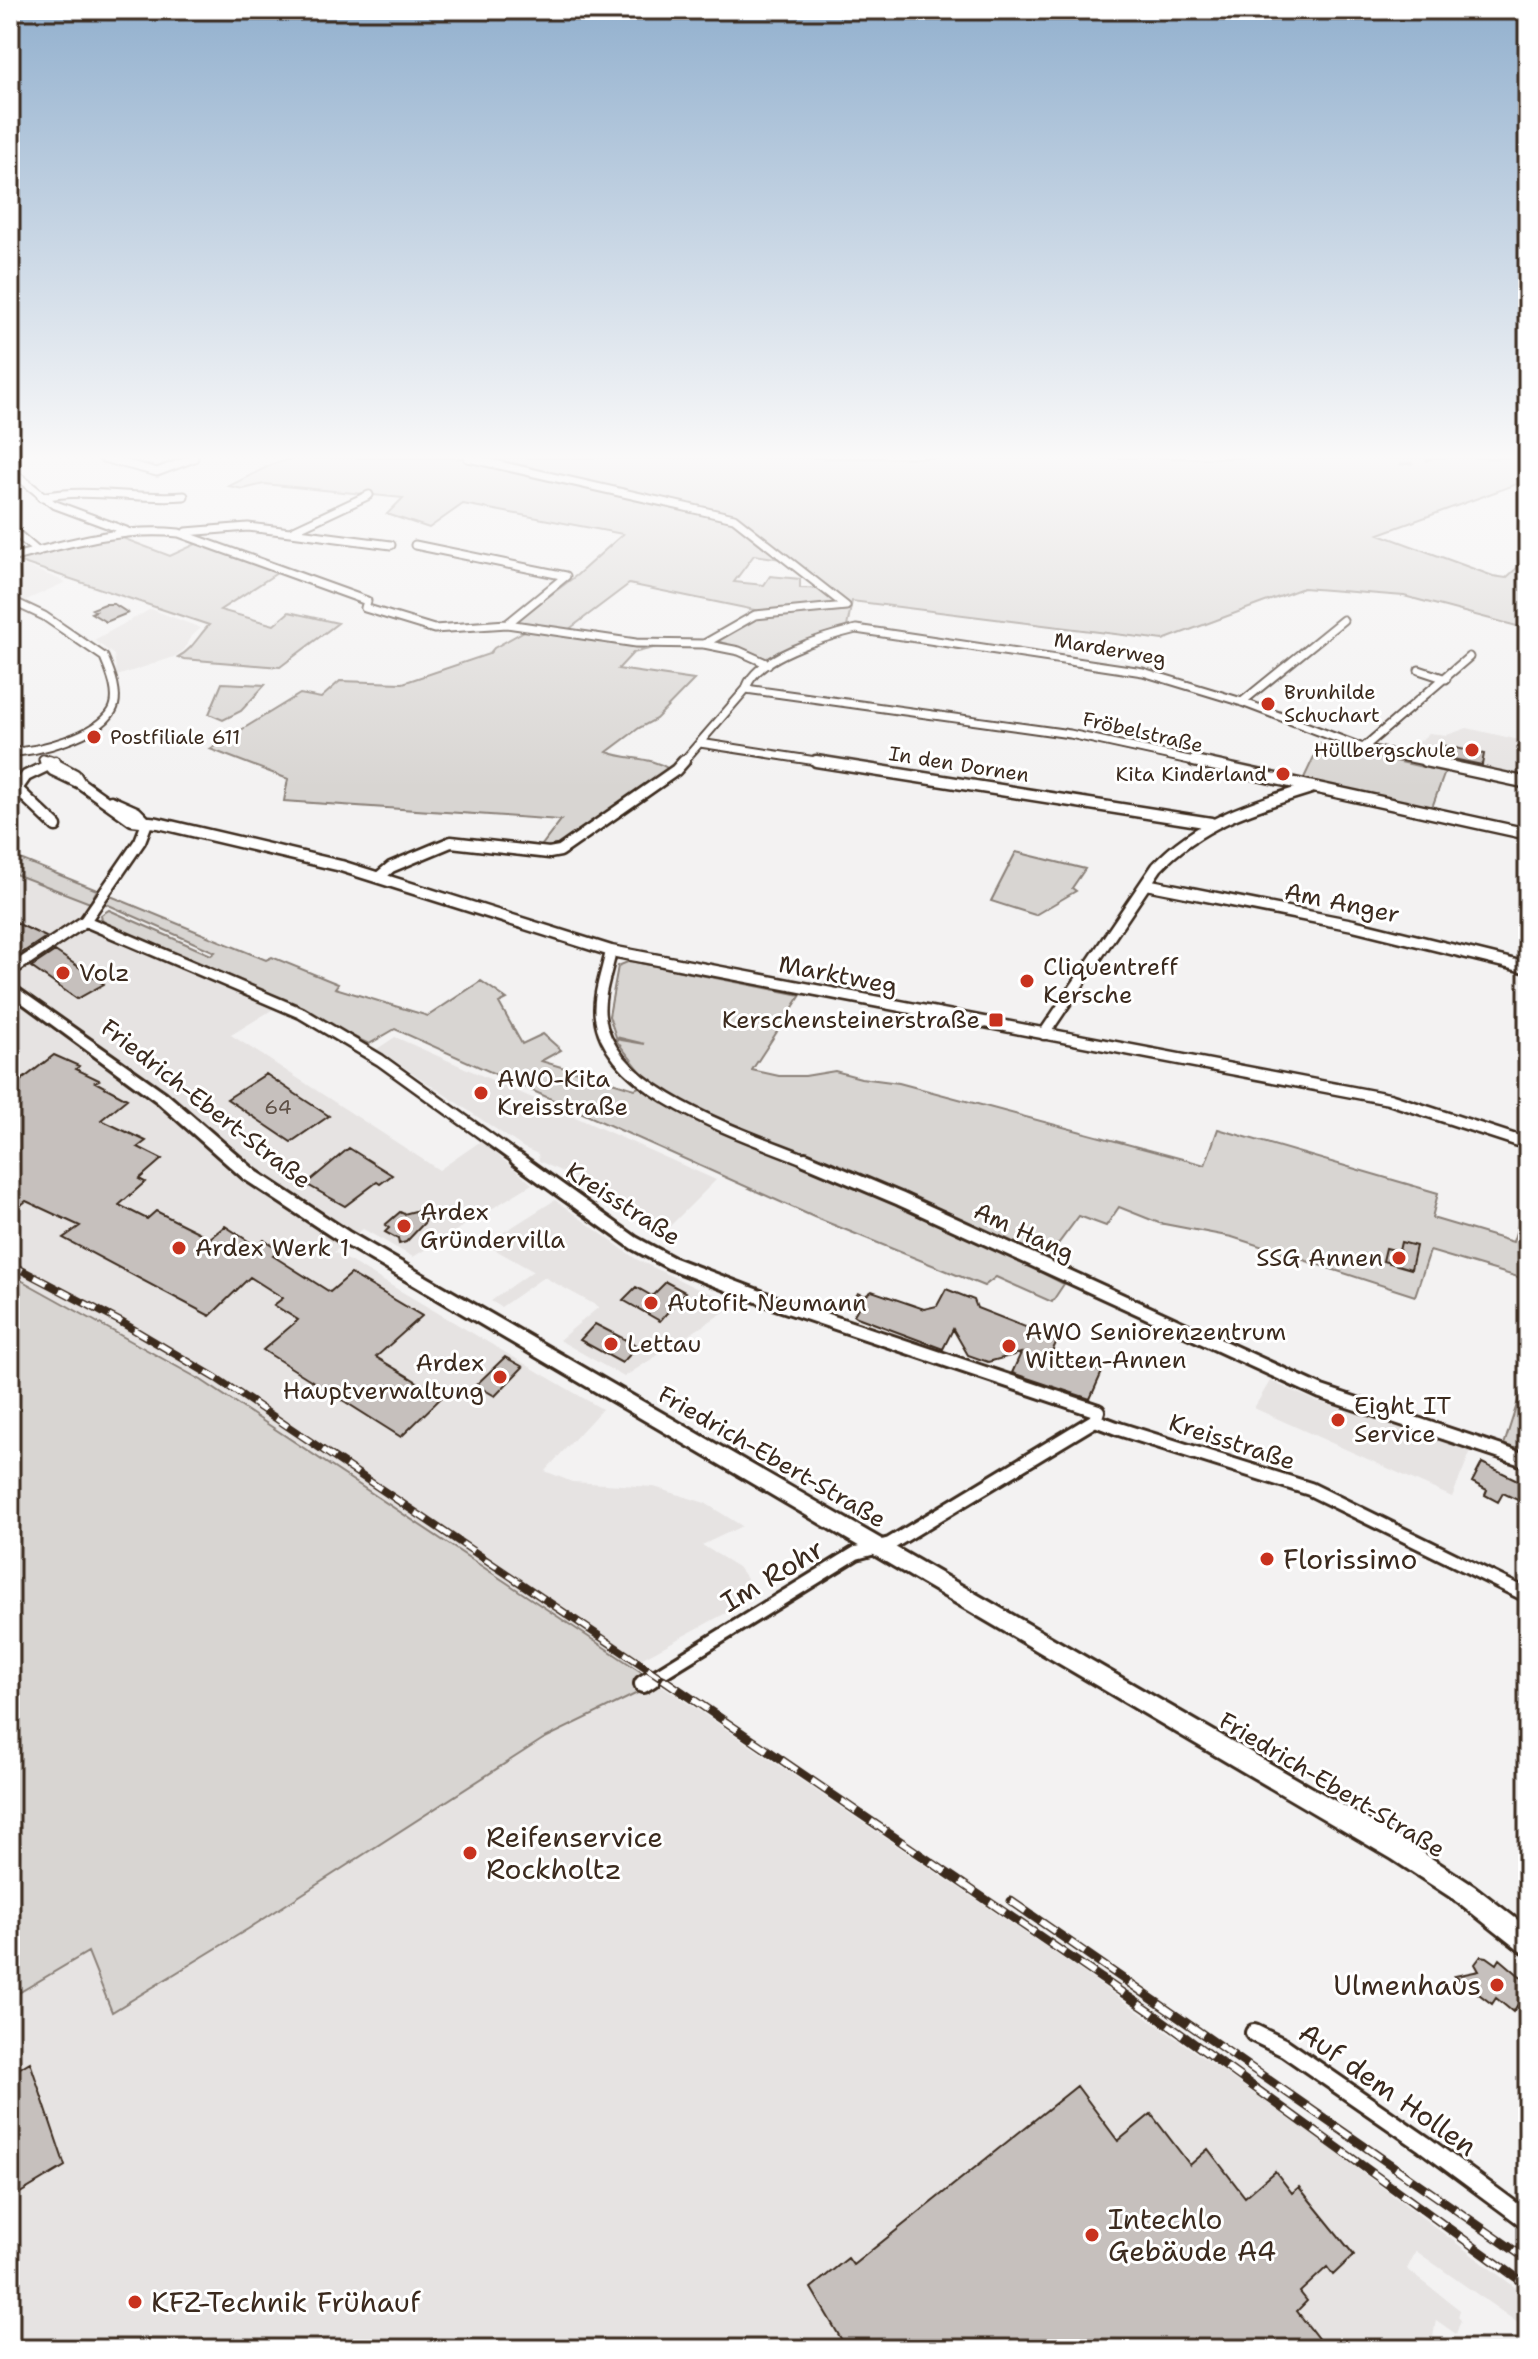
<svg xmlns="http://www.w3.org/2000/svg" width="1538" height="2359" viewBox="0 0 1538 2359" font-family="'Shantell Sans',sans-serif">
<rect width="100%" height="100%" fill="#f3f2f2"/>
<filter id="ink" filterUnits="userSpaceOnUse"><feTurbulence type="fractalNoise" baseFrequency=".0125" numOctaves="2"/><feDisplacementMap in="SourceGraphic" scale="16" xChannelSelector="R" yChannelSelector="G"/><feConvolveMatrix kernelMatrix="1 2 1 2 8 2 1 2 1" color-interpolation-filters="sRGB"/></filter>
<g filter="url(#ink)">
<path fill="#e6e3e2" d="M 10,560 L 11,560 L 66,582 L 22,602 L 10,596 Z
M 151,609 L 201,628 L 192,636 L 184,650 L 174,657 L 117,676 L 114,655 L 94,640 Z
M 1467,728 L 1528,742 L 1528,780 L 1413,756 L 1417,744 L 1429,733 L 1447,735 Z
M 10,872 L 90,903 L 79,921 L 217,978 L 275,1008 L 231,1035 L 439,1170 L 481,1141 L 532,1184 L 413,1257 L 363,1229 L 334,1252 L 602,1409 L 545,1471 L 572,1482 L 654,1487 L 705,1503 L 742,1526 L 702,1545 L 738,1567 L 759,1595 L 628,1666 L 201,1380 L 10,1274 Z
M 395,1037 L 564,1112 L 716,1180 L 670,1226 L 615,1202 L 618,1198 L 539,1161 L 538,1154 L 524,1148 L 377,1049 Z
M 555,1200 L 636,1259 L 696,1288 L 738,1303 L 624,1377 L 559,1340 L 599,1307 L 544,1277 L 501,1307 L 491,1301 L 533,1271 L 485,1244 Z
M 1270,1381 L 1316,1401 L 1472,1448 L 1452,1497 L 1254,1408 Z
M 658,1683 L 1081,1971 L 1318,2139 L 1528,2297 L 1528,2330 L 1416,2251 L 1407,2269 L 1460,2310 L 1458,2317 L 1461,2320 L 1456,2334 L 1436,2320 L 1431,2349 L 10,2349 L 10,1998 L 88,1952 L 113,2011 L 248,1929 L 543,1739 Z"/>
<path fill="#d8d5d2" stroke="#8a8078" stroke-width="2" fill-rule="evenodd" d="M 296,458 L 1528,458 L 1528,480 L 1379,534 L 1493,576 L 1506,578 L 1528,558 L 1528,629 L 1404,596 L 1303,588 L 1163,640 L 852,601 L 847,627 L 815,637 L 770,661 L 715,640 L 755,610 L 629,584 L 564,633 L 512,624 L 577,575 L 623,534 L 463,504 L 429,528 L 387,514 L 403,498 L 264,484 L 243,489 L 229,486 L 273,464 ZM 754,555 L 795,561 L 830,589 L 800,588 L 800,579 L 770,576 L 764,585 L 734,582 Z
M 117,536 L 170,556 L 198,543 L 277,573 L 220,610 L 274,625 L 289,612 L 338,623 L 280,667 L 184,659 L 178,657 C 192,650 199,635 209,625 L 14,560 Z
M 528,629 L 669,644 L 633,653 L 618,669 L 694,680 L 656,719 L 639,728 L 607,752 C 631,761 647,755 671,770 L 560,848 L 539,849 L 561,820 L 284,801 L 288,779 L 210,749 L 300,694 L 321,698 L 340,681 L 403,683 L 489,654 L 494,648 Z
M 222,683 L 265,685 L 241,711 L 223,720 L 209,714 Z
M 1320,744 L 1445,772 L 1431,810 L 1303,780 Z
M 1016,852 L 1085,869 L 1072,888 L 1076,891 L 1035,915 L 991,901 Z
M 10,855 L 97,890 L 90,903 L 10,872 Z
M 107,897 L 113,897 L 266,960 L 272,957 L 338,984 L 335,988 L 428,1016 L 481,981 L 507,999 L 499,1003 L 522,1044 L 543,1034 L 561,1050 L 541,1061 L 635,1089 L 649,1082 L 615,1039 L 645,1044 L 616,1037 L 609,1016 L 618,966 L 630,961 L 801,995 L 752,1070 L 779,1076 L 805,1076 L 835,1071 L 861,1078 L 899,1083 L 1205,1165 L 1218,1129 L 1438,1193 L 1432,1218 L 1513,1242 L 1519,1222 L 1528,1223 L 1528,1280 L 1430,1251 L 1415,1296 L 1232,1237 L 1159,1223 L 1119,1207 L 1106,1226 L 1079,1216 L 1038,1271 L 1064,1284 L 1052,1302 L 996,1277 L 984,1286 L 814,1217 L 395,1029 L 369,1044 L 224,975 L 114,930 L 102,920 L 101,915 L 109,910 L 211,955 L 215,952 L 104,903 Z
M 10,1274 L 201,1380 L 658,1683 L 543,1739 L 248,1929 L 112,2012 L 88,1952 L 10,1998 Z
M 1526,1376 L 1528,1377 L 1528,1452 L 1504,1445 Z"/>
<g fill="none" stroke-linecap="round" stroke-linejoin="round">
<path stroke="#827770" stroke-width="3" d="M 1427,460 L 1432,458
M 1401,464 L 1412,463"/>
</g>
<path fill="#c6c0bd" stroke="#3b2a1e" stroke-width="2" d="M 105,604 L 114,604 L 128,613 L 106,622 L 91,613 L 96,611 L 92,609 Z
M 1441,745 L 1484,754 L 1482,765 L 1438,756 Z
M 10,920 L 46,937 L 10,961 Z
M 55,951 L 104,984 L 77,999 L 31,967 Z
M 54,1055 L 79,1066 L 76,1069 L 99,1080 L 95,1082 L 127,1099 L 101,1120 L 146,1141 L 138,1147 L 162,1159 L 139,1179 L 145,1182 L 119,1205 L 147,1219 L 156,1211 L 210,1238 L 225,1226 L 256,1246 L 264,1240 L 280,1250 L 273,1256 L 330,1292 L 351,1274 L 422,1316 L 376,1357 L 442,1397 L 401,1437 L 263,1350 L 298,1320 L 274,1305 L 283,1298 L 250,1277 L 210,1316 L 63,1238 L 80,1226 L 26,1201 L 10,1214 L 10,1078 L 19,1082 Z
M 266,1074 L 291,1091 L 329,1116 L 291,1142 L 227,1099 Z
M 349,1148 L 392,1175 L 380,1184 L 377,1182 L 345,1206 L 306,1184 Z
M 419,1210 L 426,1211 L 425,1222 L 406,1242 L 399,1244 L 398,1239 L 385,1232 L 389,1228 L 385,1225 L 400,1212 L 404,1214 Z
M 1401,1242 L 1416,1246 L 1411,1269 L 1383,1261 L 1386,1248 L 1399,1251 Z
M 666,1282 L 685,1292 L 660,1321 L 623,1300 L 636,1287 L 652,1296 Z
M 946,1289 L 974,1300 L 977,1308 L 1051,1337 L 1056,1343 L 1051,1354 L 1102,1372 L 1090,1399 L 1012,1373 L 1021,1353 L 988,1362 L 968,1355 L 953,1329 L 943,1349 L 857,1317 L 854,1315 L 859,1306 L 852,1304 L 858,1293 L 865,1296 L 872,1291 L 924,1309 L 937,1306 Z
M 595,1324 L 630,1342 L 638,1346 L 622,1363 L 580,1340 Z
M 505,1357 L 523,1367 L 495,1396 L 476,1385 Z
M 1482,1463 L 1528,1485 L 1528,1505 L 1503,1493 L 1498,1502 L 1485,1495 L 1487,1490 L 1472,1482 Z
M 1481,1956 L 1487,1957 L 1497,1964 L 1500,1959 L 1528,1983 L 1528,1989 L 1513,2012 L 1496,1998 L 1492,2004 L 1455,1976 L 1479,1971 L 1475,1964 Z
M 30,2062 L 65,2166 L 10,2199 L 10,2074 Z
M 1077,2086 L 1118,2141 L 1151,2114 L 1190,2165 L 1208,2149 L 1245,2197 L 1275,2171 L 1292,2193 L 1299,2187 L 1354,2255 L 1333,2275 L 1327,2267 L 1300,2292 L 1307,2301 L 1297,2311 L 1326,2349 L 847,2349 L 811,2288 L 848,2258 L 853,2265 Z"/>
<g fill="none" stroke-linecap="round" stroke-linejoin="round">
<defs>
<path id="street-far3" d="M 103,458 L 157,472 L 194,458
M 468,458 L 734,518 L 846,606 L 755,615 L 704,644
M 10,470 L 53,504 L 126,531
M 41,497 C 89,487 136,500 184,496
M 10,528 L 38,552
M 186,532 L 248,527 L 290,532 L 369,495
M 291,532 L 391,545
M 415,545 L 566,576 L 507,624
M 10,558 C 66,544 120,527 179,533 L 367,601 L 365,608 L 434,629 L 507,624 L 636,643 L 704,644 L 739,651 L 768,664
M 10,600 L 44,616 L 104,657 C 110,671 121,696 112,711 C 97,736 37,752 10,752
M 1419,670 L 1446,679
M 746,689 L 1070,734 L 1203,763
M 1242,702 L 1343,620
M 700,743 L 829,763
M 1363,748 L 1469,657
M 43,759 L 47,763
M 49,761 L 53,763
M 682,763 L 746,689 C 754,657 827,636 856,629 L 1143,672 L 1242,702 L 1363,748 L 1434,763"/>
<path id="street-far2" d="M 45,761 L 53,770 L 80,783 L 132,820 L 158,823 L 341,866 L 611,951 L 1389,1099 L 1528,1144
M 49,761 L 75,775 L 80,783
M 816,761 L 1211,823
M 1194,761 L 1528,834
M 1425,761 L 1528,783
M 55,762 L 26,776 L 17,789 L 56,826
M 111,801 L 136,812 L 146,822
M 379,877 L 391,867 L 451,842 L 549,853 L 560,851 L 676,770 L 684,761
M 1146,884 L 1353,925 L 1528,968
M 85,921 L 301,1013 L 380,1060 L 520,1161
M 611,951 C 607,972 597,996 600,1017 C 609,1094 749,1136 809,1161
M 10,971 L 85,921 L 140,841 L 147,823
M 1044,1034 L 1157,867 C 1199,822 1253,806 1311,788"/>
<path id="street-far1" d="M 517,1159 L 634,1243 L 671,1263 L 773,1302 L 1098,1411 L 1095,1420 L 1119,1429 L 1310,1489 L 1528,1596
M 805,1159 L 900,1199 L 1321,1392 L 1528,1461
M 648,1681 L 856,1553 L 890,1544 L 1095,1420"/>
<path id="street" d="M 643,1684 L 651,1679
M 1254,2033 L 1285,2048 L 1424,2144 L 1528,2221"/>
<path id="secondary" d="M 10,983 L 166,1093 L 256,1171 L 349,1232 L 1408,1843 L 1474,1886 L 1528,1928 L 1528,1955 L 1520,1951 L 1458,1902 L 1392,1859 L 337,1240 L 244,1179 L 156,1101 L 10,994 Z"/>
</defs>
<use href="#street-far3" stroke="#3b2a1e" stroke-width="11"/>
<use href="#street-far2" stroke="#3b2a1e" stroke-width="15"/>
<use href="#street-far1" stroke="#3b2a1e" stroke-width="18"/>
<use href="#street" stroke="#3b2a1e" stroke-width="22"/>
<use href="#secondary" stroke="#3b2a1e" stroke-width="6"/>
<use href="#street-far3" stroke="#fff" stroke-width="7"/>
<use href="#street-far2" stroke="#fff" stroke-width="10"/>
<use href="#street-far1" stroke="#fff" stroke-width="12"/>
<use href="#street" stroke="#fff" stroke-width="16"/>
<use href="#secondary" fill="#fff" fill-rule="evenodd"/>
<defs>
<path id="rail-far1" d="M 10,1264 L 121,1322 L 216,1378 L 666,1681"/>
<path id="rail" d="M 663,1679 L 1152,2013 L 1528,2286
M 1011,1901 L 1528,2260"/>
</defs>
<use href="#rail-far1" stroke="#3b2a1e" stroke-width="8"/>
<use href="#rail" stroke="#3b2a1e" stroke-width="9"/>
<use href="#rail-far1" stroke="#fff" stroke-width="5" stroke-dasharray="14" stroke-linecap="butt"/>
<use href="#rail" stroke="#fff" stroke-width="6" stroke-dasharray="18" stroke-linecap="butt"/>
</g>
</g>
<linearGradient id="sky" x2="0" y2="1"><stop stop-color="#92b0ce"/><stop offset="0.58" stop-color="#faf9f9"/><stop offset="1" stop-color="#faf9f9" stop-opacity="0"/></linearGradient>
<rect width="1538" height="788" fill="url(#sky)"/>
<g fill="#c8321e" stroke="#fff" stroke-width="3">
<circle cx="1268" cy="704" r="8"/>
<circle cx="94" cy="737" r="8"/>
<circle cx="1472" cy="750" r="8"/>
<circle cx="1283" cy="774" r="8"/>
<circle cx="63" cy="973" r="8"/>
<circle cx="1027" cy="981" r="8"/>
<rect x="988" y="1012" width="16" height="16" rx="4"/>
<circle cx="481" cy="1093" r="8"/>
<circle cx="404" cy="1226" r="8"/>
<circle cx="179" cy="1248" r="8"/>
<circle cx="1399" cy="1258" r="8"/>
<circle cx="651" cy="1303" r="8"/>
<circle cx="611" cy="1344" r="8"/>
<circle cx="1009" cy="1346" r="8"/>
<circle cx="500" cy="1377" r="8"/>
<circle cx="1338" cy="1420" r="8"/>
<circle cx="1267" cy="1559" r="8"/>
<circle cx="470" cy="1853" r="8"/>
<circle cx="1497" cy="1985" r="8"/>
<circle cx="1092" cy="2235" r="8"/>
<circle cx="135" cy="2302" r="8"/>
</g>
<g text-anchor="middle" stroke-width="6" stroke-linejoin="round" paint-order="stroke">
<g font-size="20" fill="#3b2a1e" stroke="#fff">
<text transform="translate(1110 649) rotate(10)" y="7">Marderweg</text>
<text transform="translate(1143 732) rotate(13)" y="7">Fröbelstraße</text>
<text transform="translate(959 764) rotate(9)" y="7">In den Dornen</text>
</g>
<g font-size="20" fill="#3b2a1e" stroke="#fff" text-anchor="start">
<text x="1284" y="699">Brunhilde<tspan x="1284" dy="23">Schuchart</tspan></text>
<text x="110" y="744">Postfiliale 611</text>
<text x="1456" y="757" text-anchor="end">Hüllbergschule</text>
<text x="1267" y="781" text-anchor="end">Kita Kinderland</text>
</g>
<g font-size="20" fill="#5e5046">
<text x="278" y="1114">64</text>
</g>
<g font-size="24" fill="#3b2a1e" stroke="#fff">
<text transform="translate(1342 903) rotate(12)" y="8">Am Anger</text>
<text transform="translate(838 975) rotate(11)" y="8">Marktweg</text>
<text transform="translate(206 1104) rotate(38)" y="8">Friedrich-Ebert-Straße</text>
<text transform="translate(623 1204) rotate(33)" y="8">Kreisstraße</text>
<text transform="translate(1024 1232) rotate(25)" y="8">Am Hang</text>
<text transform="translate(1232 1442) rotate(18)" y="8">Kreisstraße</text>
<text transform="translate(772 1457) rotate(30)" y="8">Friedrich-Ebert-Straße</text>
<text transform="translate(1332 1785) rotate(31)" y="8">Friedrich-Ebert-Straße</text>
</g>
<g font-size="24" fill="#3b2a1e" stroke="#fff" text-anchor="start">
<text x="1043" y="975">Cliquentreff<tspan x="1043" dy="28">Kersche</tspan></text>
<text x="79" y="981">Volz</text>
<text x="980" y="1028" text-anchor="end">Kerschensteinerstraße</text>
<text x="497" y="1087">AWO-Kita<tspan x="497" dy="28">Kreisstraße</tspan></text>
<text x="420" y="1220">Ardex<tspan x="420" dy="28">Gründervilla</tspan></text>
<text x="195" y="1256">Ardex Werk 1</text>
<text x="1383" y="1266" text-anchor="end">SSG Annen</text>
<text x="667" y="1311">Autofit Neumann</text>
<text x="1025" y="1340">AWO Seniorenzentrum<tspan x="1025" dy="28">Witten-Annen</tspan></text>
<text x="627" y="1352">Lettau</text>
<text x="484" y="1371" text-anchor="end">Ardex<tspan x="484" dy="28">Hauptverwaltung</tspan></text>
<text x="1354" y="1414">Eight IT<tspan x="1354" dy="28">Service</tspan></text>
</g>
<g font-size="28" fill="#3b2a1e" stroke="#fff" text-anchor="start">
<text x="1283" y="1569">Florissimo</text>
<text x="486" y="1847">Reifenservice<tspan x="486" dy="32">Rockholtz</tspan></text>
<text x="1481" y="1995" text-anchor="end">Ulmenhaus</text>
<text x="1108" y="2229">Intechlo<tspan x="1108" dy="32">Gebäude A4</tspan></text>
<text x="151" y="2312">KFZ-Technik Frühauf</text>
</g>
<g font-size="28" fill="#3b2a1e" stroke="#fff">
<text transform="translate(772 1575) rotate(-31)" y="10">Im Rohr</text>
<text transform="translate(1388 2089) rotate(35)" y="10">Auf dem Hollen</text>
</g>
</g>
<rect width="1538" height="2359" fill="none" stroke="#fff" stroke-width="40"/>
<rect x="20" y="20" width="1498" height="2319" fill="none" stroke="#3b2a1e" stroke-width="3" filter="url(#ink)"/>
</svg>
